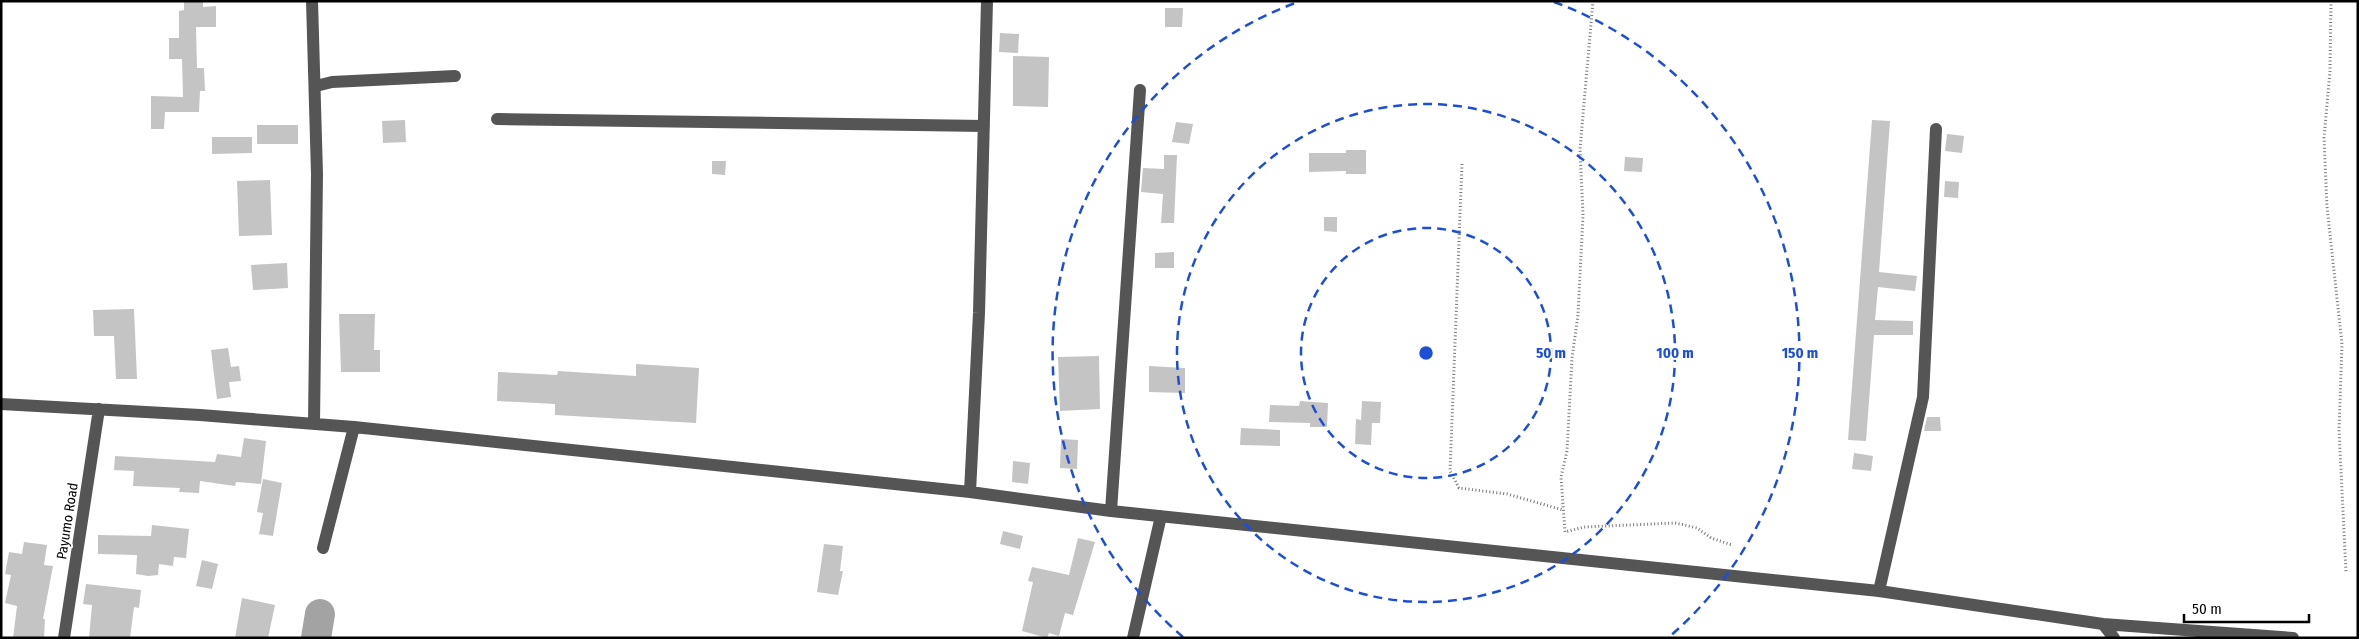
<svg xmlns="http://www.w3.org/2000/svg" width="2359" height="639" viewBox="0 0 2359 639" font-family="'Fira Sans Condensed',sans-serif">
<rect width="100%" height="100%" fill="#fff"/>
<g fill="none" stroke-linecap="round" stroke-linejoin="round">
<path stroke="#a3a3a3" stroke-width="30" d="M 316,638 L 320,614"/>
</g>
<path fill="#c4c4c4" d="M 184,2 L 203,2 L 203,7 L 216,6 L 216,27 L 196,27 L 197,68 L 204,68 L 205,91 L 200,91 L 199,112 L 165,112 L 164,129 L 151,129 L 151,96 L 183,97 L 182,59 L 169,59 L 169,38 L 179,38 L 179,11 L 184,10 Z
M 1165,8 L 1183,8 L 1182,27 L 1165,27 Z
M 1000,33 L 1019,34 L 1018,53 L 999,52 Z
M 1013,56 L 1049,57 L 1048,107 L 1013,106 Z
M 405,120 L 406,142 L 383,143 L 382,121 Z
M 1872,120 L 1890,121 L 1879,272 L 1917,276 L 1915,291 L 1878,287 L 1875,320 L 1913,321 L 1913,335 L 1874,335 L 1866,441 L 1848,440 Z
M 1176,122 L 1193,124 L 1189,144 L 1172,142 Z
M 257,125 L 298,125 L 298,144 L 257,144 Z
M 1947,134 L 1964,136 L 1962,153 L 1945,151 Z
M 212,137 L 252,137 L 252,153 L 212,154 Z
M 1346,150 L 1366,150 L 1366,174 L 1346,174 L 1346,171 L 1309,172 L 1309,153 L 1346,153 Z
M 1164,155 L 1177,155 L 1174,223 L 1161,223 L 1163,194 L 1141,192 L 1143,168 L 1164,169 Z
M 1625,157 L 1643,158 L 1642,172 L 1624,171 Z
M 712,161 L 726,161 L 725,175 L 712,174 Z
M 270,180 L 272,235 L 239,236 L 237,181 Z
M 1945,181 L 1959,182 L 1958,198 L 1944,197 Z
M 1324,217 L 1337,217 L 1337,232 L 1324,231 Z
M 1174,252 L 1174,268 L 1155,268 L 1155,253 Z
M 287,263 L 288,288 L 253,290 L 251,265 Z
M 134,309 L 137,379 L 116,379 L 114,336 L 94,336 L 93,310 Z
M 339,314 L 375,314 L 374,350 L 380,350 L 380,372 L 341,372 Z
M 228,348 L 231,367 L 239,366 L 241,381 L 229,382 L 231,397 L 217,399 L 211,350 Z
M 1099,356 L 1100,409 L 1060,411 L 1058,357 Z
M 636,364 L 699,368 L 696,423 L 555,415 L 555,404 L 497,401 L 498,372 L 557,375 L 558,371 L 636,376 Z
M 1149,366 L 1185,368 L 1185,393 L 1149,392 Z
M 1300,401 L 1328,403 L 1327,427 L 1310,427 L 1310,423 L 1269,422 L 1270,405 L 1299,406 Z
M 1362,401 L 1381,402 L 1380,423 L 1372,423 L 1371,445 L 1355,444 L 1356,419 L 1361,420 Z
M 1927,417 L 1940,417 L 1941,431 L 1924,431 Z
M 1241,428 L 1280,430 L 1280,446 L 1240,445 Z
M 244,438 L 266,441 L 261,484 L 236,482 L 235,486 L 200,481 L 199,493 L 179,492 L 180,488 L 133,486 L 134,471 L 114,470 L 115,456 L 215,462 L 217,454 L 241,457 Z
M 1061,439 L 1078,440 L 1077,469 L 1060,468 Z
M 1854,453 L 1873,456 L 1871,471 L 1852,469 Z
M 1013,461 L 1030,463 L 1028,484 L 1012,482 Z
M 263,479 L 282,483 L 273,536 L 259,534 L 263,513 L 257,512 Z
M 152,525 L 189,529 L 186,558 L 174,557 L 173,566 L 159,564 L 158,575 L 148,576 L 136,574 L 137,555 L 98,554 L 98,535 L 151,536 Z
M 1003,531 L 1023,536 L 1020,549 L 1000,544 Z
M 1078,538 L 1095,542 L 1073,615 L 1065,613 L 1059,636 L 1049,633 L 1047,638 L 1022,631 L 1033,582 L 1028,581 L 1032,567 L 1069,575 Z
M 24,542 L 47,545 L 44,565 L 53,566 L 43,619 L 45,619 L 44,638 L 13,638 L 17,606 L 5,603 L 11,575 L 5,574 L 9,552 L 22,554 Z
M 824,544 L 843,546 L 840,571 L 843,571 L 838,595 L 817,592 Z
M 202,560 L 218,564 L 212,589 L 196,586 Z
M 86,584 L 141,590 L 139,608 L 134,607 L 130,638 L 89,638 L 92,605 L 83,604 Z
M 242,598 L 275,605 L 268,638 L 235,638 Z"/>
<g fill="none" stroke-linecap="round" stroke-linejoin="round">
<path stroke="#777" stroke-width="3" stroke-dasharray="1 2.5" stroke-linecap="butt" d="M 1593,1 L 1580,149 L 1583,215 L 1578,315 L 1572,358 L 1567,451 L 1561,477 L 1565,532 L 1584,527 L 1675,523 L 1697,528 L 1711,538 L 1732,545
M 2331,1 L 2330,71 L 2324,138 L 2327,207 L 2342,344 L 2339,430 L 2346,572
M 1462,164 L 1450,471 L 1459,488 L 1507,494 L 1563,510"/>
<path stroke="#555" stroke-width="12" d="M 312,1 L 317,174 L 314,424
M 316,86 L 332,82 L 455,76
M 497,119 L 984,126
M 1,404 L 200,415 L 354,427 L 970,492 L 1111,511 L 1879,591 L 2103,624 L 2293,638
M 970,492 L 979,313 L 987,1
M 1111,511 L 1140,90
M 323,548 L 354,427
M 1879,591 L 1923,397 L 1936,129
M 2103,624 L 2114,638
M 64,638 L 99,409
M 1133,638 L 1161,516"/>
</g>
<g fill="none" stroke="#1d4ed8" stroke-width="2.5" stroke-dasharray="9 6">
<circle cx="1426" cy="353" r="125"/>
<circle cx="1426" cy="353" r="249"/>
<path d="M1183 637A374 374 0 0 1 1298 2M1554 2A374 374 0 0 1 1669 637"/>
</g>
<g text-anchor="middle" stroke-width="4" stroke-linejoin="round" paint-order="stroke">
<g font-size="14" fill="#000" stroke="#fff">
<text transform="translate(67 521) rotate(-81)" y="5">Payumo Road</text>
</g>
</g>
<circle cx="1426" cy="353" r="8" fill="#1d4ed8" stroke="#fff" stroke-width="2.5"/>
<g font-size="15" text-anchor="middle" font-weight="bold" fill="#1d4ed8" stroke="#fff" stroke-width="4" stroke-linejoin="round" paint-order="stroke">
<text x="1551" y="358">50 m</text>
<text x="1675" y="358">100 m</text>
<text x="1800" y="358">150 m</text>
</g>
<rect width="2359" height="639" fill="none" stroke="#000000" stroke-width="5"/>
<path d="M2184 614v8h125v-8" fill="none" stroke="#000000" stroke-width="2.5"/>
<text x="2192" y="614" font-size="15" fill="#000000" stroke="#ffffff" stroke-width="4" paint-order="stroke">50 m</text>
</svg>
